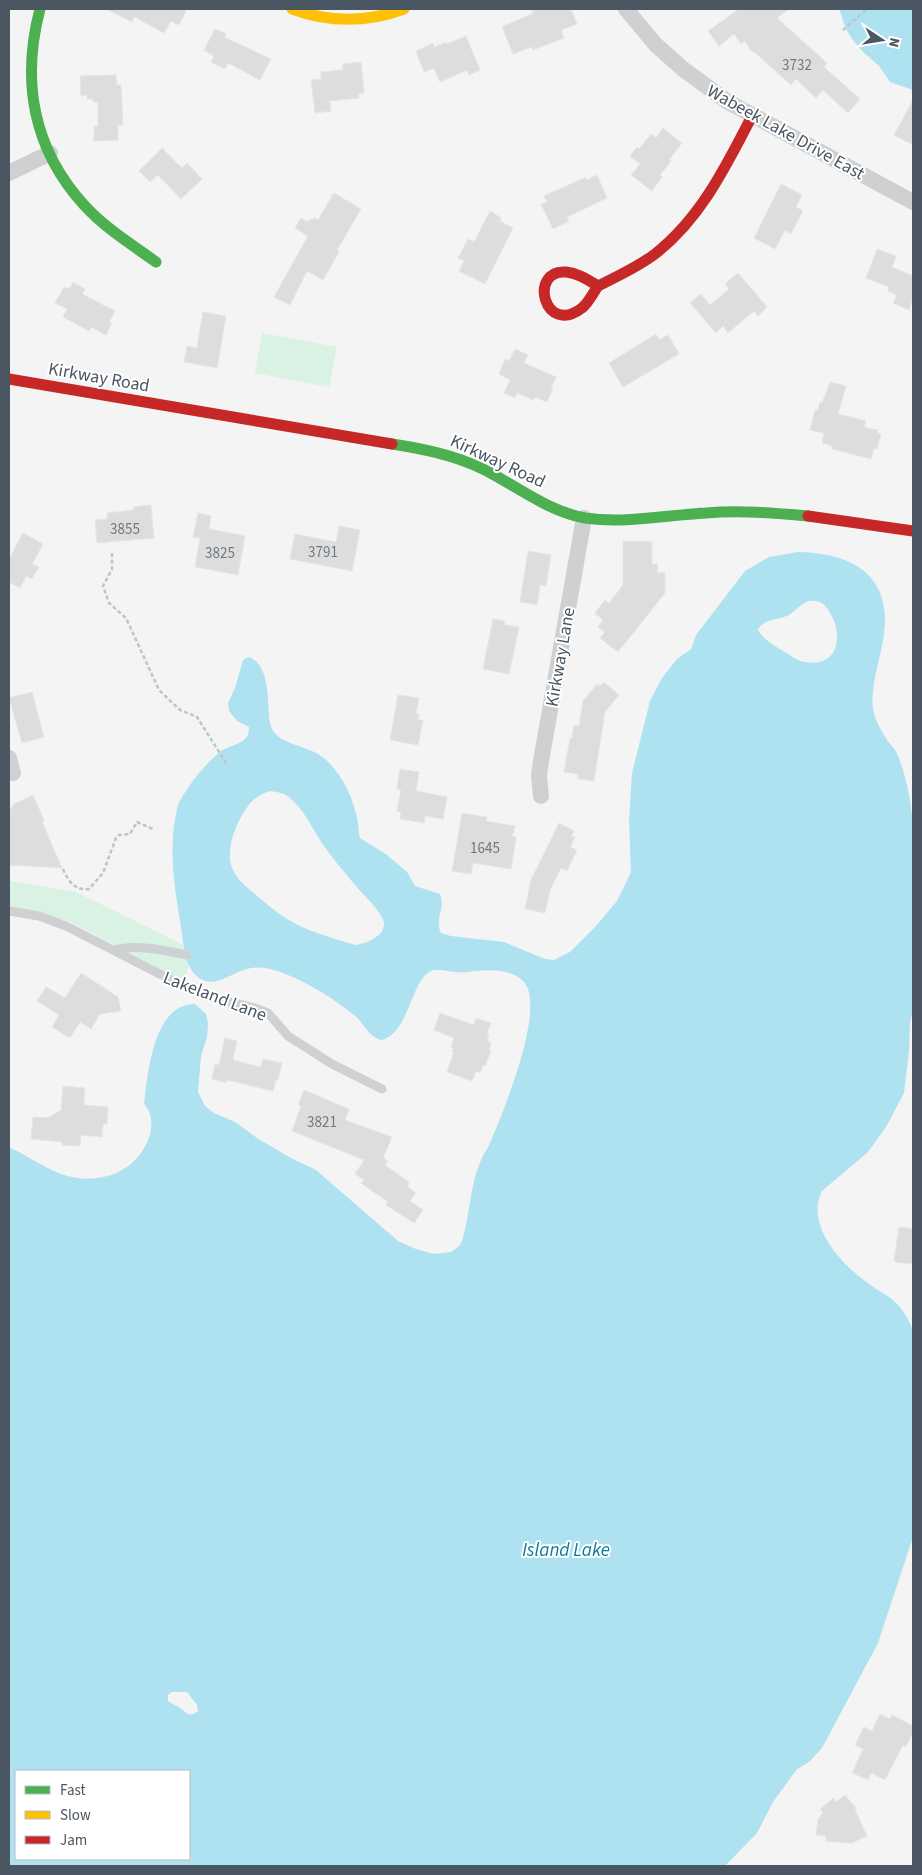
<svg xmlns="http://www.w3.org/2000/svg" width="922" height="1875" viewBox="0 0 922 1875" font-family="'Source Sans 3',sans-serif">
<rect width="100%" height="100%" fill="#f4f4f4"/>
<path fill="#d9f2e3" d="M 262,333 L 337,347 L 329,387 L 255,373 Z
M 9,881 L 76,892 L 184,945 L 189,966 L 184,982 L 71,922 L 38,912 L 9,908 Z"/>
<path fill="#aee2f0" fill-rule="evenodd" d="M 839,9 L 913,9 L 913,90 L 890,82 L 879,66 L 863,52 L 852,39 L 846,29 Z
M 798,552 C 851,553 892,574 884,634 C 881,658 870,685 873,709 C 874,718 882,732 887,740 C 891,745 896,750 898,756 C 907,778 911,802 913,826 L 913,1009 L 910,1023 L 909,1051 L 904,1093 L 886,1127 L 868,1152 L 822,1191 C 804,1227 845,1268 872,1286 C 879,1292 887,1294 894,1301 C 903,1309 908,1319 913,1330 L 913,1537 L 878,1643 L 822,1748 L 809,1762 L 797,1769 L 773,1802 L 757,1833 L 725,1866 L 9,1866 L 9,1147 C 26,1155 43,1167 61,1174 C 95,1186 134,1175 148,1140 C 153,1128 153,1113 144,1104 C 148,1073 153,1004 195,1004 L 206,1014 L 208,1023 L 207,1037 L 201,1056 L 198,1092 L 205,1106 L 214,1113 L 235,1122 L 257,1138 L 291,1158 L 316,1170 L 398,1241 L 416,1249 L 434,1254 L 451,1252 L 459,1246 L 462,1241 C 470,1215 470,1185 481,1160 C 483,1154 488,1149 490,1143 C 502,1115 548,1005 523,981 C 511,968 488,970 473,971 C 468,972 462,973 457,972 C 449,972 439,968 431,971 C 411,979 410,1032 382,1040 C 369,1038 364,1023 354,1015 C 332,997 280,963 251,968 C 237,970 225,981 211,982 C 203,981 197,978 192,971 C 184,959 183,940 181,927 C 175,890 170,862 174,825 C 176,816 176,807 181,799 C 191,782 204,765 220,752 C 230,744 250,745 249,727 L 237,721 L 229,711 L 228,703 L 235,688 L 243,660 L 248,657 C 271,663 267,704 270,723 C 274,746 309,744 325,759 C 343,775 354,799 358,823 C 359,828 358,833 360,838 L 387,855 L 407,872 L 415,886 L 440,894 C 446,910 434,918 441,933 L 451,936 L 504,942 L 545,959 L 554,960 L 570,952 L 596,926 L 617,901 L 631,872 L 629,821 L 632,773 L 650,701 L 662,678 L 677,659 L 691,649 L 696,635 L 745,571 L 769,557 ZM 809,601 C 820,600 825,604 830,613 C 844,635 838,668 805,662 C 798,661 791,656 785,652 C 775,646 764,640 758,630 C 762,619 779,620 789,615 C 796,610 801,604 809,601 ZM 271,791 C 277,792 284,793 289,797 C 303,808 312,828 322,843 C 332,858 344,872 355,885 C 362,894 384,913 384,924 C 384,937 365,944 355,945 C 332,938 307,931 287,919 C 276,912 266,903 256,895 C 248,888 238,881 233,870 C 226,856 232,834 239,821 C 246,807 255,794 271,791 ZM 172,1692 L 187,1692 L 197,1705 L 198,1711 C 189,1718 187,1713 180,1708 C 176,1705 171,1704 168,1701 L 168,1695 ZM 16,1771 L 189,1771 L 189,1859 L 16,1859 Z"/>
<path fill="#ddddde" stroke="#e5e6e7" d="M 106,9 L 187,9 L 179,25 L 171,21 L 164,33 L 134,17 L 132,22 Z
M 531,9 L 571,9 L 577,24 L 561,30 L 564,38 L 533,50 L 531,47 L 513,54 L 502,27 L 533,13 Z
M 739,9 L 789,9 L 777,18 L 827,63 L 824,67 L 860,99 L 848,113 L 823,90 L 816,98 L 796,79 L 791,85 L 753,51 L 752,52 L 745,41 L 741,44 L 734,34 L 719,46 L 708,31 Z
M 215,29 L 226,34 L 224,37 L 271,59 L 260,80 L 228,63 L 225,69 L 211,62 L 214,56 L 204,50 Z
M 466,36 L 480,70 L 469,75 L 467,70 L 440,82 L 434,68 L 424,72 L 416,51 L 433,43 L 434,47 L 446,42 L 447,44 Z
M 361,62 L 364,93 L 358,94 L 359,98 L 330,101 L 331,111 L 315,113 L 311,80 L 321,79 L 321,72 L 343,70 L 343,64 Z
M 116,75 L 117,85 L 121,85 L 123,125 L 118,125 L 118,140 L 94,141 L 94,126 L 98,126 L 98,102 L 93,102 L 93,99 L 87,99 L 87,95 L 81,96 L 80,76 Z
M 913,100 L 913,145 L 894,135 Z
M 663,128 L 682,143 L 669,160 L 671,161 L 660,175 L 662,177 L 652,191 L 631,175 L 640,164 L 630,156 L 637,147 L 639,149 L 651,134 L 656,138 Z
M 162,148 L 182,168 L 187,163 L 202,179 L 181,199 L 158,175 L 150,182 L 139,171 Z
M 597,175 L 607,198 L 567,217 L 569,221 L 553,229 L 541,204 L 547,202 L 544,196 L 586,177 L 587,180 Z
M 781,184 L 802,195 L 796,207 L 803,211 L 791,234 L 785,230 L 775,249 L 754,238 Z
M 334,193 L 361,209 L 337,250 L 339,252 L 323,280 L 307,271 L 290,305 L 274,297 L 308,236 L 295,228 L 301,218 L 308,222 L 310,219 L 312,220 L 314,218 L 318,220 Z
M 490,211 L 501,218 L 500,221 L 513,228 L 485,284 L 459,271 L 464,261 L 458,258 L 468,239 L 474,242 Z
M 877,249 L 896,256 L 892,267 L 913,276 L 913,298 L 909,310 L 893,303 L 897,295 L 888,291 L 889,287 L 866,278 Z
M 738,273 L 767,307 L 758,316 L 754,311 L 728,333 L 723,326 L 716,333 L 690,303 L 701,294 L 710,305 L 729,289 L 725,284 Z
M 73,282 L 85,289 L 82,294 L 115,311 L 109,322 L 112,323 L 106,335 L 91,327 L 89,331 L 63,317 L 67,309 L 55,303 L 64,287 L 69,289 Z
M 203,312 L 226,316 L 217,368 L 184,362 L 187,346 L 197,348 Z
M 656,334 L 659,340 L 668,335 L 679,354 L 623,387 L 609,363 Z
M 515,349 L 528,355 L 524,363 L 556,377 L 551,387 L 553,388 L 547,402 L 535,397 L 533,400 L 517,393 L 515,398 L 504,393 L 510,380 L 499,374 L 505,359 L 509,361 Z
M 830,382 L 846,386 L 838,414 L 866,421 L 864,427 L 878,430 L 877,433 L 881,434 L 877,449 L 874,448 L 871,459 L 832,449 L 832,446 L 822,443 L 824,433 L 810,430 L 815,410 L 818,410 L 820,402 L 822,403 Z
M 151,505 L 154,538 L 97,543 L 95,520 L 107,519 L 107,513 L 134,510 L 133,507 Z
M 198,513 L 211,516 L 209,529 L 245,536 L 238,575 L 195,567 L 200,538 L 193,537 Z
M 339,526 L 360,530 L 352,571 L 290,559 L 295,534 L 336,542 Z
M 23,533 L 43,544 L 32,564 L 39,567 L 32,579 L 26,576 L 20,588 L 9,582 L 9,559 Z
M 623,541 L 652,542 L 652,564 L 658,564 L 657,572 L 665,573 L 665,593 L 618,652 L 600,638 L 605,632 L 598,627 L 603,620 L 595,613 L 605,600 L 609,603 L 623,585 Z
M 528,551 L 551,555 L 546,586 L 540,585 L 537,605 L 520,602 Z
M 493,619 L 505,621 L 504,625 L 519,627 L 509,674 L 483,669 Z
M 604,682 L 619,695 L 605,712 L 594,781 L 578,779 L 578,774 L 564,772 L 570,738 L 572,738 L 574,725 L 579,726 L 583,701 L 597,684 L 600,686 Z
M 32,692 L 44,737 L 22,743 L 9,698 Z
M 398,695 L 419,698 L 416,714 L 419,714 L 418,720 L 423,720 L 418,745 L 390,740 Z
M 400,769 L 419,772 L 416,791 L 447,797 L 443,819 L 425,816 L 424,823 L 400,819 L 401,812 L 397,811 L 401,790 L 397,789 Z
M 33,795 L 44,820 L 42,822 L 62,868 L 9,865 L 9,811 L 14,804 Z
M 462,813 L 487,817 L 486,821 L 515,826 L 512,836 L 516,837 L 511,869 L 473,863 L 471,874 L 452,871 Z
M 559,823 L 574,831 L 571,836 L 575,837 L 570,847 L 577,850 L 567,871 L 561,868 L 550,890 L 545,913 L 525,909 L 531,880 Z
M 81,973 L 118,997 L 121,1011 L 100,1014 L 91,1029 L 80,1022 L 70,1038 L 52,1027 L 59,1015 L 37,1001 L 46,987 L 65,998 Z
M 440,1013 L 474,1025 L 476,1018 L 491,1023 L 487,1033 L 489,1034 L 487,1041 L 491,1043 L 489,1050 L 491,1051 L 485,1066 L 483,1065 L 480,1073 L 476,1071 L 472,1081 L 447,1072 L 454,1052 L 452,1051 L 453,1048 L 451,1047 L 454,1038 L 434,1030 Z
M 225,1038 L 237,1041 L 233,1060 L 261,1067 L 263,1059 L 282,1063 L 278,1080 L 276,1080 L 273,1091 L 227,1080 L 227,1083 L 212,1079 L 215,1064 L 219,1065 Z
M 63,1086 L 85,1088 L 84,1105 L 108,1107 L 107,1124 L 103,1124 L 102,1137 L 81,1135 L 80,1146 L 62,1145 L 62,1142 L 31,1139 L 33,1117 L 48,1118 L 61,1110 Z
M 304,1090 L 349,1109 L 345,1120 L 392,1137 L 383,1158 L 388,1161 L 385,1165 L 409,1182 L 408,1187 L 416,1193 L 410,1201 L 423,1210 L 414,1223 L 386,1205 L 388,1202 L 361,1183 L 364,1180 L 355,1174 L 364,1160 L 292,1131 L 301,1106 L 298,1105 Z
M 899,1227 L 913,1229 L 913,1264 L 896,1262 L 894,1260 Z
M 880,1714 L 890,1719 L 892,1715 L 913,1726 L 913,1732 L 906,1747 L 903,1745 L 885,1780 L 871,1773 L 868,1780 L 852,1773 L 863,1749 L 855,1745 L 864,1727 L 872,1731 Z
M 845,1795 L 856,1808 L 855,1810 L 867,1836 L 852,1843 L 826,1841 L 826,1836 L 816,1835 L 818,1819 L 823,1813 L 820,1809 L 833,1798 L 836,1802 Z"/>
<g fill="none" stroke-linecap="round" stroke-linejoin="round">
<path stroke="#bcc7c4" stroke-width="2.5" stroke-dasharray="4 2.5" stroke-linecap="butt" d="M 843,30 L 867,9
M 112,553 L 112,569 L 103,586 L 109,603 L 126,618 L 159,690 L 180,710 L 197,717 L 228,766
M 63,869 C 68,881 75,891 89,889 L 103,873 L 116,838 L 119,835 L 130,834 L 137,822 L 153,829"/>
<path stroke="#ced0d2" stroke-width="9" d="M 9,911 L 39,916 L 66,926 L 187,988 L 212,998 L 255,1008 L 268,1013 L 288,1036 L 332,1064 L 382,1089
M 114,950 C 137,944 163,950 187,955"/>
<path stroke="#ced0d2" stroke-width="16" d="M 626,9 L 656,45 L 683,69 L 728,102 L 913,202
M 9,173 L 50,153
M 9,758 L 13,773
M 541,796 L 539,776 L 541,761 L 584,518"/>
<path stroke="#4caf50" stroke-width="11" d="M 40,9 C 21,81 33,149 84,205 C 105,228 131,244 156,262
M 392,444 C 424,449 454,455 483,469 C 517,486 547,511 585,518 C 625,524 666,515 706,513 C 740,510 774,513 808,516"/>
<path stroke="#ffc107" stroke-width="11" d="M 292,9 C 330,23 366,23 404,9"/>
<path stroke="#c62828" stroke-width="11" d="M 598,286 C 593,293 589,302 582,308 C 544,337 528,269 566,272 C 578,273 588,280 598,286 C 618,276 638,267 655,254 C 701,218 726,166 752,116
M 9,379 L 392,444
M 808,516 L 913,531"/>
</g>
<g text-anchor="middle" stroke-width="4" stroke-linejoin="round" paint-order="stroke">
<g font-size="15" fill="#707881">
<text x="797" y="70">3732</text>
<text x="125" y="534">3855</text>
<text x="323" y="557">3791</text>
<text x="220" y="558">3825</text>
<text x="485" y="853">1645</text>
<text x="322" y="1127">3821</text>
</g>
<g font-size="18" fill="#4a5661" stroke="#fff">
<text transform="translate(786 132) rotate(29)" y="6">Wabeek Lake Drive East</text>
<text transform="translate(99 377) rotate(10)" y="6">Kirkway Road</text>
<text transform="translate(498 461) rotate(25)" y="6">Kirkway Road</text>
<text transform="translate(560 657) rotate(-80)" y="6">Kirkway Lane</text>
<text transform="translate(215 996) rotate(21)" y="6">Lakeland Lane</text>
</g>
<g font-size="19" font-style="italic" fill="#0c7c9b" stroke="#fff">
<text x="566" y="1556">Island Lake</text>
</g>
</g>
<rect width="922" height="1875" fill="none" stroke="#4a5661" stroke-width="20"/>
<rect x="15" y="1770" width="175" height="90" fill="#ffffff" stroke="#b7bbc0"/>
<rect x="25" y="1786" width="25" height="8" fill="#4caf50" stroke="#b7bbc0"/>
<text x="60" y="1795" font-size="15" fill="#4a5661">Fast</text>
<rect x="25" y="1811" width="25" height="8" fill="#ffc107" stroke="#b7bbc0"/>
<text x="60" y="1820" font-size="15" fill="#4a5661">Slow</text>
<rect x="25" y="1836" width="25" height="8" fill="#c62828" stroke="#b7bbc0"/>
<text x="60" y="1845" font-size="15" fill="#4a5661">Jam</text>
<g transform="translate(882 40) rotate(102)" stroke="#ffffff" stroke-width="4" paint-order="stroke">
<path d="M0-4L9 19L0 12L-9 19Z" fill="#4a5661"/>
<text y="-8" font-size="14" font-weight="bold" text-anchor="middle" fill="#4a5661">N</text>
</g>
</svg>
